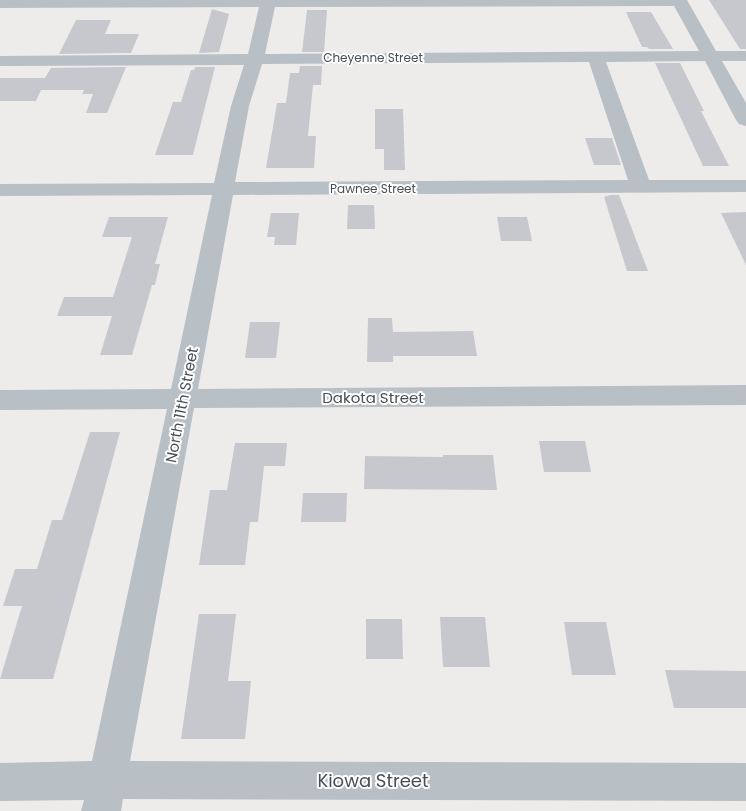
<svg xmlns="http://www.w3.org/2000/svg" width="746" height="811" viewBox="0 0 746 811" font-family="Poppins,sans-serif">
<rect width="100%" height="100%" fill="#eeebeb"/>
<path fill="#c6c8ce" d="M 709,0 L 746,0 L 746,49 L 740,49 Z
M 212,9 L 229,14 L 219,52 L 199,53 Z
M 307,10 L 327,10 L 324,52 L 302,52 Z
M 626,12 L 651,12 L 673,49 L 649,49 L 647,47 L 642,47 Z
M 76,20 L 111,20 L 105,34 L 139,34 L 131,53 L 59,54 Z
M 655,63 L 680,63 L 704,111 L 701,111 L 729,166 L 703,166 Z
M 300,66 L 322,66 L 321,85 L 313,85 L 308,136 L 316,136 L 314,168 L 266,168 L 277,103 L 286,103 L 290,73 L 299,73 Z
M 126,67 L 107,113 L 86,113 L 93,94 L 82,94 L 84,90 L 41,90 L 36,101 L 0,101 L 0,78 L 45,78 L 51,68 Z
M 195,67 L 215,67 L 193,155 L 155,155 L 173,102 L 181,102 L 191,70 L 194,70 Z
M 375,109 L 403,109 L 405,170 L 384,170 L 384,149 L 375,149 Z
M 585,138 L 612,138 L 621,165 L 594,165 Z
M 610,195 L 619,195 L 648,271 L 627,271 L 604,197 Z
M 348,205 L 374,205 L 375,229 L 347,229 Z
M 746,212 L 746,265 L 721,213 Z
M 271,213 L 299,213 L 296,245 L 274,245 L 275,237 L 267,237 Z
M 109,217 L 168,217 L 155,264 L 160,264 L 155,285 L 152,285 L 132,355 L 100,355 L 112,316 L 57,316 L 64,297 L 113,297 L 132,237 L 102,237 Z
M 497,217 L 527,217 L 532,241 L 501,241 Z
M 368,318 L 392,318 L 393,332 L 473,331 L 477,356 L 393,356 L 393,362 L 367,362 Z
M 250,322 L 280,322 L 276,358 L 245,358 Z
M 90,432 L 120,432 L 53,679 L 0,679 L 22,606 L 3,606 L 15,569 L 37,569 L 52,520 L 62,520 Z
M 539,441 L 585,441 L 591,472 L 544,472 Z
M 235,443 L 287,443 L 285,466 L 264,466 L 258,522 L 250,522 L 245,565 L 199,565 L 210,490 L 227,490 Z
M 443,455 L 493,455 L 497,490 L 364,489 L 365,456 L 443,457 Z
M 303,493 L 347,493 L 346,522 L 301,522 Z
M 199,614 L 236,614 L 228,681 L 251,681 L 245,739 L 181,739 Z
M 440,617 L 485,617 L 490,667 L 443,667 Z
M 366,619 L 402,619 L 403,659 L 366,659 Z
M 564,622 L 606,622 L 616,675 L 572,675 Z
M 665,670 L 746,671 L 746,708 L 674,708 Z"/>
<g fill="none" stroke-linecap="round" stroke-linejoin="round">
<path fill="#b8c0c6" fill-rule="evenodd" d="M 0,0 L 687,0 L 716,51 L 746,51 L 746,61 L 722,61 L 746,103 L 746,126 L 739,124 L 736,120 L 705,61 L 606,62 L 649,180 L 746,180 L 746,192 L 233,195 L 198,389 L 746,385 L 746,405 L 194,408 L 130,761 L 746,763 L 746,801 L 123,799 L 121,811 L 81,811 L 84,800 L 0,801 L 0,763 L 92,761 L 167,409 L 0,410 L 0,390 L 171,389 L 212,195 L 0,196 L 0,184 L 214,183 L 231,106 L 244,65 L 0,66 L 0,56 L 248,54 L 259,7 L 0,8 ZM 674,6 L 699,51 L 265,54 L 275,7 ZM 589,62 L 628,180 L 235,182 L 249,106 L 262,64 Z"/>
</g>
<g text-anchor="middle" stroke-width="4" stroke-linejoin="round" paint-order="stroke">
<g font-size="12" fill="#464f56" stroke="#fff">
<text x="373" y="62">Cheyenne Street</text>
<text x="373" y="193">Pawnee Street</text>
</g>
<g font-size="15" fill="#464f56" stroke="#fff">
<text x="373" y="403">Dakota Street</text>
<text transform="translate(182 405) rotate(-79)" y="5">North 11th Street</text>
</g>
<g font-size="18" fill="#464f56" stroke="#fff">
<text x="373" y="787">Kiowa Street</text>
</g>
</g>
</svg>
